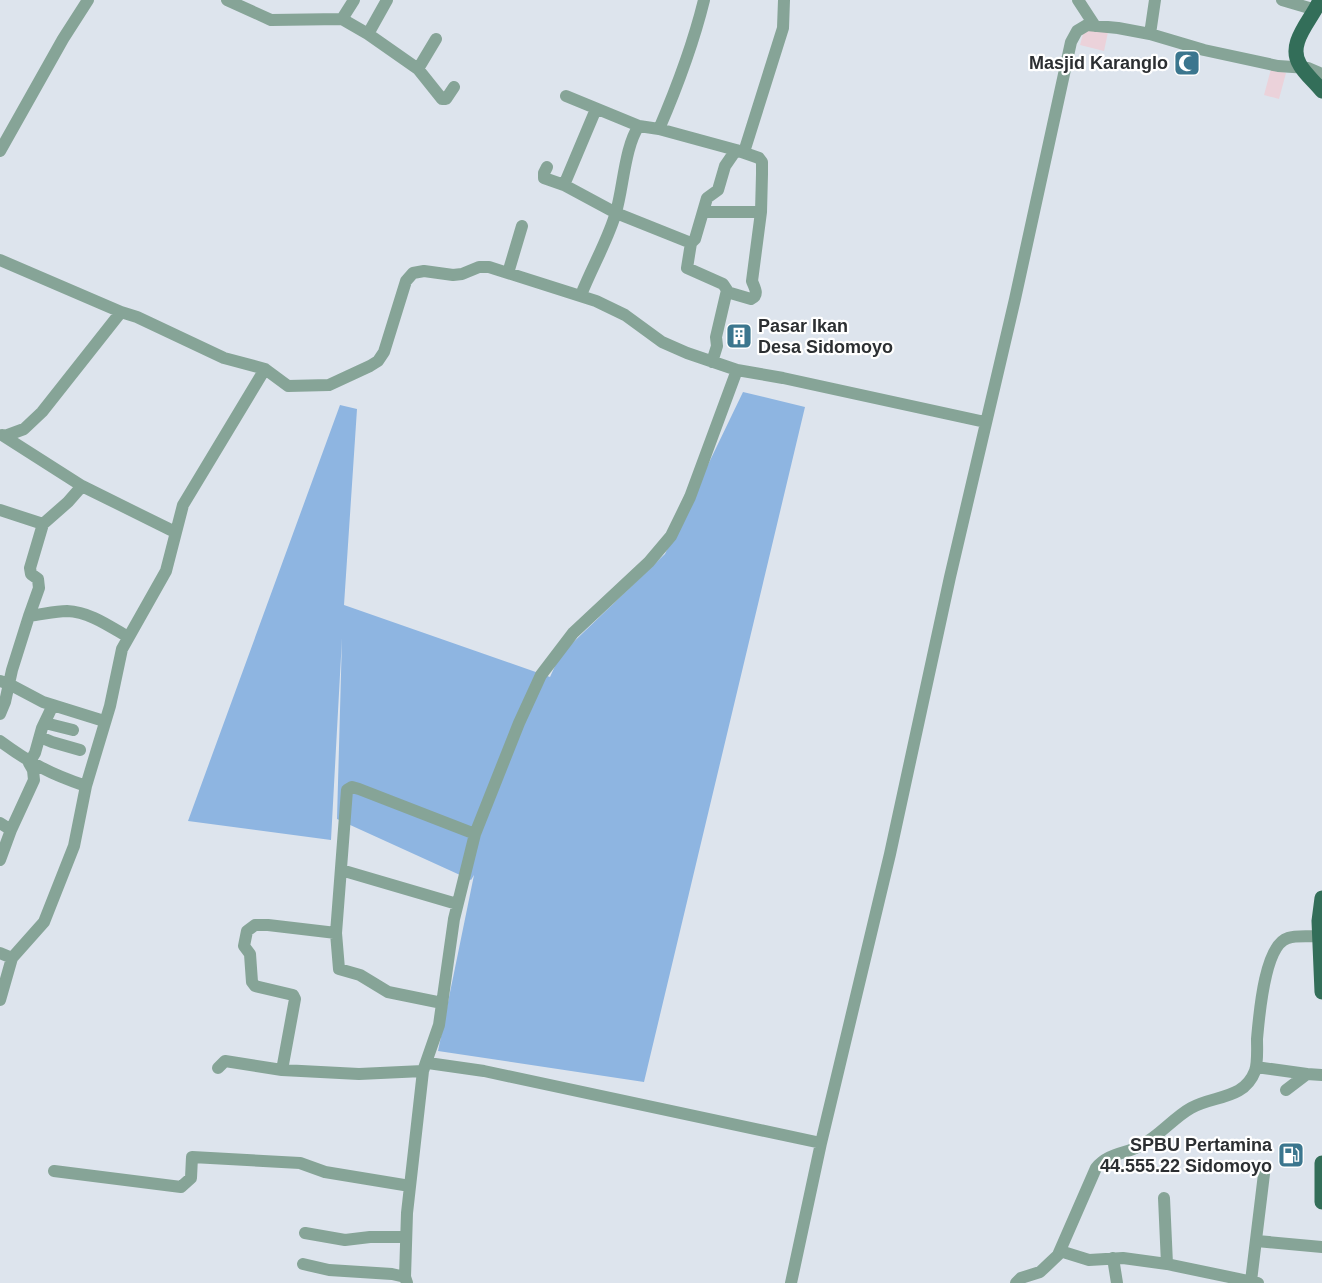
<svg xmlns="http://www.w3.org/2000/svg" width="1322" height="1283" viewBox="0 0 1322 1283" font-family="Arial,sans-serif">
<rect width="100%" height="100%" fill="#dde4ed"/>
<path fill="#ebd2da" d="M 1084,30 L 1108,32 L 1104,51 L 1080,45 Z
M 1271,69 L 1286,73 L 1279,99 L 1264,95 Z"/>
<path fill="#8eb5e1" d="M 743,392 L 805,407 L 644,1082 L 438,1051 L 474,875 L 471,880 L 337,819 L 342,638 L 331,840 L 188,821 L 340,405 L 357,409 L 344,605 L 550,677 L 560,655 L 665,554 Z"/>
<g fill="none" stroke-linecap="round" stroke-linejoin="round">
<path stroke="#86a497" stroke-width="12" d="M 227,0 L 271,20 L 342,19 L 368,34 L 418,69 L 442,99 L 446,99 L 454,87
M 1078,0 L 1095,26
M 1282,0 L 1316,10
M 342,19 L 354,0
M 368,34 L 387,0
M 1150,34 L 1155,0
M 418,69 L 436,39
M 566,96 L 639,126 L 659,129 L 736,150 L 759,158 L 762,162 L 762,174 L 761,212 L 752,281 C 754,287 760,295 751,299 L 727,292
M 659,129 C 677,87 693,45 704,0
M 0,151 L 63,39 L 88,0
M 744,152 L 783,28 L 784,0
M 547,167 L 544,173 L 544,178 L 564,185 L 616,213 L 691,243 L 695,239 L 707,198 L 718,190 L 725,166 L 736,150
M 564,185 L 596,109
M 704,212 L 761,212
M 691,243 L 687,268 L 723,284 L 727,290 L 716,337 L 717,346 L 712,362
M 0,260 L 121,312 L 137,317 L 224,358 L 265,369 L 288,386 L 329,385 L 370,366 L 378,361 L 384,352 L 406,281 L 413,273 L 424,271 L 453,275 L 462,274 L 479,267 L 489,267 L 596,301 L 625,315 L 662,342 L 687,353 L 737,370 L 783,378 L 985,422
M 508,273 L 522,226
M 581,295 C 591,269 609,238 616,212 C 623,189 625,145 639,126
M 2,435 L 82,486
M 5,436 L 24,429 L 42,412 L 121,312
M 0,510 L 43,524 L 68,502 L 82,486 L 175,532
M 29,616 C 41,615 54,611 67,611 C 90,612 109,626 128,637
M 0,681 L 9,684 L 43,702 L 104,721
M 0,714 L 5,702 L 12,670 L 29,616 L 39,588 L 38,579 L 31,574 L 30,568 L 43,524
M 45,723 L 73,730
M 40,737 L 52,742 L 80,750
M 0,741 C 30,763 50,774 86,786
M 0,823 L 11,830
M 0,860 L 11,830 L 34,780 L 33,770 L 29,763 L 35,753 L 42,728 L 53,705
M 341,870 L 457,904
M 336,933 L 268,925 L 255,925 L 247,931 L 244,946 L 250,954 L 252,982 L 255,986 L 293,995 L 295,999 L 282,1070 L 359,1074 L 423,1071
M 0,953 L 12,958 L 0,1000
M 12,958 L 44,922 L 74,846 L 86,786 L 110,706 L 122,649 L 166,571 L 183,505 L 265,369
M 442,1003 L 388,992 L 360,975 L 339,969 L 336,933 L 347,790 L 352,787 L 359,789 L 475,834
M 428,1063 L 484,1071 L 821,1143
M 1256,1067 L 1307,1074
M 218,1068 L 225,1061 L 282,1070
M 1286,1090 L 1307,1074 L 1322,1075
M 54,1171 L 181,1187 L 191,1178 L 192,1157 L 300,1163 L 325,1172 L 410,1186
M 1164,1198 L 1167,1264
M 305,1233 L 345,1240 L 370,1237 L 406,1237
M 1257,1241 L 1322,1247
M 1060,1251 L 1089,1260 L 1123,1258 L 1167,1264 L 1258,1283
M 1113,1258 L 1117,1283
M 303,1264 L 329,1270 L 392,1274 L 405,1277
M 1251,1281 L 1264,1174
M 407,1283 L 405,1277 L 407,1213 L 423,1071 L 439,1025 L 454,919 L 475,834 L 519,723 L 541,675 L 573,633 L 649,562 L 671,536 L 690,497 L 737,370
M 791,1283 L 821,1143 L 890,854 L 950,577 L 1015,299 L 1071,42 L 1077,31 L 1087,25 L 1118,28 L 1150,34 L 1204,50 L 1278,66 L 1308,68 L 1322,74
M 1016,1283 L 1021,1278 L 1040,1272 L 1058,1255 L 1096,1168 C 1108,1153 1125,1154 1140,1146 C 1160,1136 1173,1118 1191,1108 C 1214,1095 1244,1100 1255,1071 C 1258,1062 1257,1049 1257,1039 C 1259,1018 1264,945 1288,938 C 1297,935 1310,937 1319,936"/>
<path stroke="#336e59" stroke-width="15" d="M 1320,0 C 1312,20 1286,43 1300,65 C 1305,74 1315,82 1322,91
M 1322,898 L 1319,921 L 1322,992
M 1322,1163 L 1322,1202"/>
</g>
<defs>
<symbol id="mosque-square" viewBox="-11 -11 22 22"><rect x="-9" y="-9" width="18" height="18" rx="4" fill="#3b768e" stroke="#fff"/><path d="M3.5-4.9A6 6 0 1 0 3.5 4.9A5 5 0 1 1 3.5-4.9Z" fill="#fff"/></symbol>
<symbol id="building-square" viewBox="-11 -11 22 22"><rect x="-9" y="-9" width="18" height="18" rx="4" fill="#3b768e" stroke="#fff"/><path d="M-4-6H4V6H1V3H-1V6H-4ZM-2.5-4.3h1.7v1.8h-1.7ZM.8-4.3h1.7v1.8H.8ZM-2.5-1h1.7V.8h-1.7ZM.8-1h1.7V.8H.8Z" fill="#fff"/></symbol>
<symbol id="fuel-square" viewBox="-11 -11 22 22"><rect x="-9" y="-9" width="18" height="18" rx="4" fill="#3b768e" stroke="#fff"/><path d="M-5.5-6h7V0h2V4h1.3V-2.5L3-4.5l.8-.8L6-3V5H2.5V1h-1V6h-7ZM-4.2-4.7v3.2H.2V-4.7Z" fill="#fff"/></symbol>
</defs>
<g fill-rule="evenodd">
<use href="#mosque-square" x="1172" y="48" width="30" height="30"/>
<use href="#building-square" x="724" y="321" width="30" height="30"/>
<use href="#fuel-square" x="1276" y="1140" width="30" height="30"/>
</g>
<g text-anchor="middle" stroke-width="4.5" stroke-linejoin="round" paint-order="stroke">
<g font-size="18" font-weight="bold" fill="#2c2f32" stroke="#fff" text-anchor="end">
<text x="1168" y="69">Masjid Karanglo</text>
<text x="758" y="332" text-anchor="start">Pasar Ikan<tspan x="758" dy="21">Desa Sidomoyo</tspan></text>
<text x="1272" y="1151">SPBU Pertamina<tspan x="1272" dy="21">44.555.22 Sidomoyo</tspan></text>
</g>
</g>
</svg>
